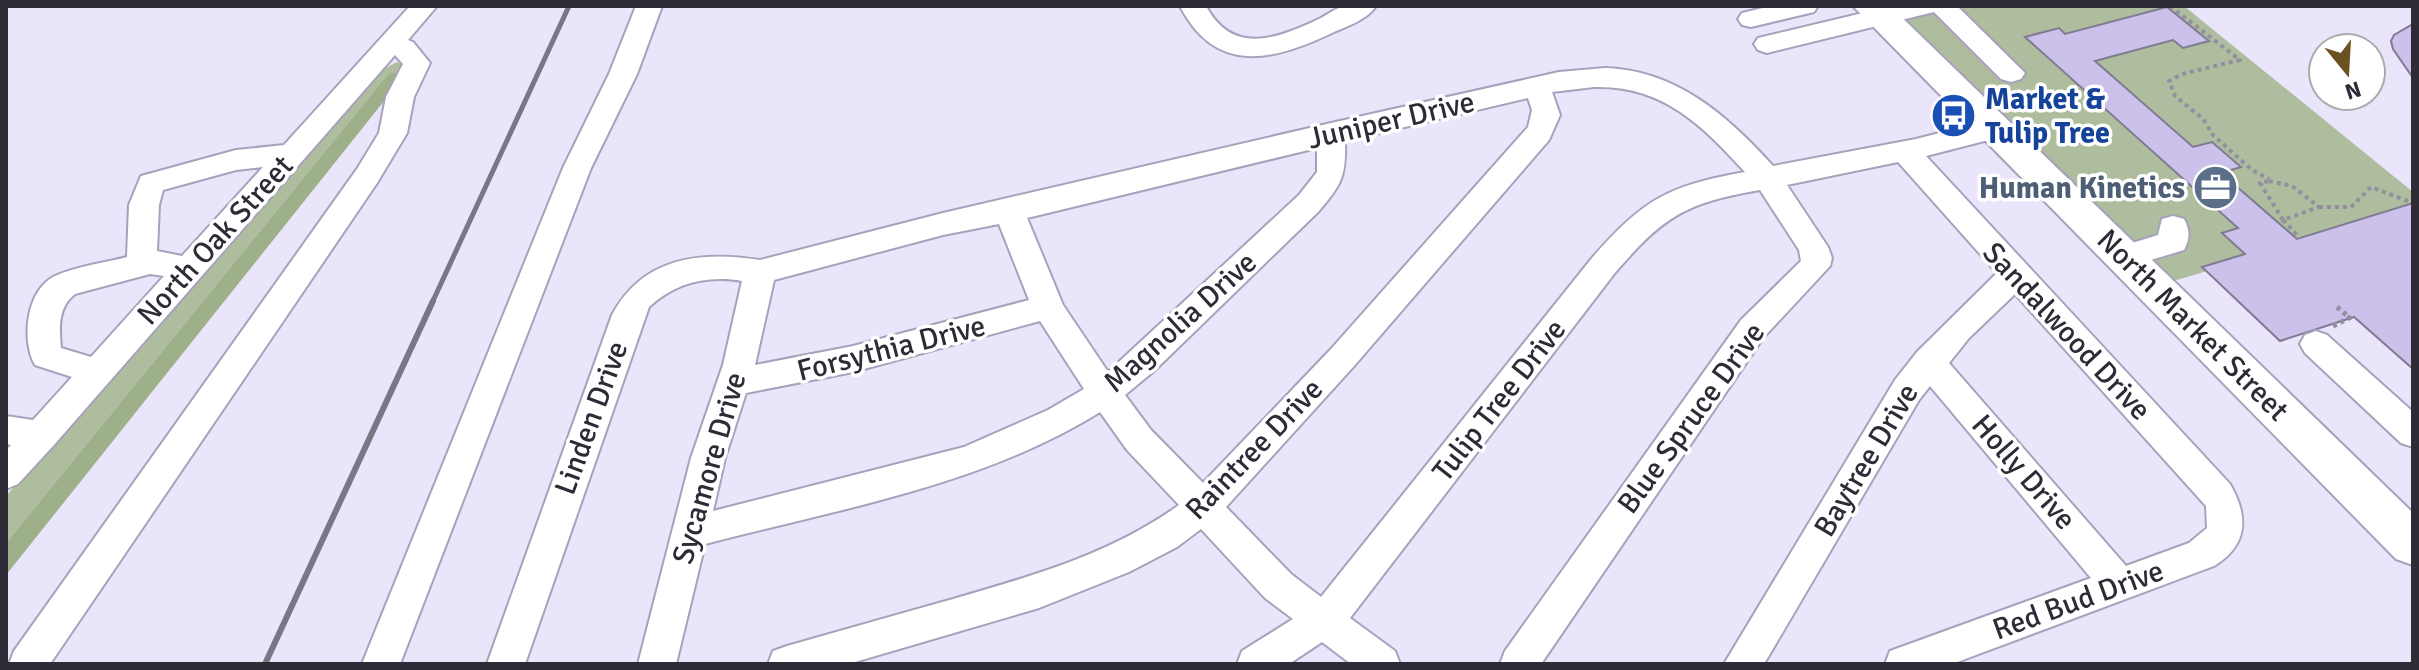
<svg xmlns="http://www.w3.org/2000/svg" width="2419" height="670" viewBox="0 0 2419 670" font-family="Signika,sans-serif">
<rect width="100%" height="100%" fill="#ebe5fb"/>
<path fill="#adbd9d" d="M 1890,6 L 2184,6 L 2413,192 L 2413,210 L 2170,282 Z
M 397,62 L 403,65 L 402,74 L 388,74 L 6,543 L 6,496 L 380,71 Z"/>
<path fill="#9eb089" d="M 398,72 L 404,76 L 6,575 L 6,543 L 388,74 Z"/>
<path fill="#ccc1ea" stroke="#807a93" stroke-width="2" d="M 2167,7 L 2209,41 L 2183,48 L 2173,40 L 2095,61 L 2193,147 L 2212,142 L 2241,167 L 2221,173 L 2297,239 L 2413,203 L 2413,369 L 2354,317 L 2280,341 L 2202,267 L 2245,254 L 2222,233 L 2238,228 L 2025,37 L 2059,28 L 2065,34 Z
M 2413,24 L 2413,78 L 2393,49 L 2391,41 L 2394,35 Z"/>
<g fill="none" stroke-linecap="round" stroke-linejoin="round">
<defs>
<path id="minor" d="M 410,6 L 437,6 L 408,40 L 413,42 L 430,63 L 414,97 L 407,133 L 377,183 L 50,664 L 9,664 L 14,651 L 357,169 L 379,133 L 386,97 L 403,64 L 395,55 L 53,446 L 18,484 L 6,489 L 6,450 L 11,445 L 6,444 L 6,416 L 33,420 L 72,377 L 35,365 C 21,340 26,290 55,276 C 77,266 104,263 127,257 L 129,205 L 141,176 L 236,150 L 284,145 ZM 263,167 L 182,256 L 157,251 L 159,205 L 163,190 L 236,170 ZM 150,274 L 164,276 L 91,357 L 61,348 C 59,327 58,307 75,294 Z
M 636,6 L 662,6 L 637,74 L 591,168 L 400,664 L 362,664 L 563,168 L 609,74 Z
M 1180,6 L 1206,6 C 1233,57 1279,38 1321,18 C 1328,14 1337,8 1344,6 C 1353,4 1366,6 1376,6 C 1368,19 1348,26 1334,32 C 1274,61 1216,76 1180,6 Z
M 1771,6 L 1818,6 L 1814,12 L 1751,27 L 1742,25 L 1738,19 L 1742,13 Z
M 1892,6 L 1957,6 L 2025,73 L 2021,79 L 2011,82 L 2001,79 L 1934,12 L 1767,53 L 1758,50 L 1754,44 L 1758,38 Z
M 1605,68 C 1676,70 1728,116 1773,166 L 1916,139 L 1994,119 L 2004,122 L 2008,129 L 2004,136 L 1926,156 L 2230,484 C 2249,517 2248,545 2214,566 L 1952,664 L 1885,664 L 1890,651 L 2091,578 L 1930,386 L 1919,400 L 1764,664 L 1724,664 L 1895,380 L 1917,352 L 1997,273 L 1898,162 L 1787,185 L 1828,247 L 1832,258 L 1830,266 L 1763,338 L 1541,664 L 1500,664 L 1505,651 L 1741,320 L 1801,261 L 1799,250 L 1760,190 C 1684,203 1663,217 1614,274 L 1350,618 L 1395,651 L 1400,664 L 1351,664 L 1322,642 L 1289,664 L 1237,664 L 1242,651 L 1293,619 L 1265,598 L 1201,529 L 1177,547 L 1129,572 L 1039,608 L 848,664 L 768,664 L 773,651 L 787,646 C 842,630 897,615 953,599 C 1032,576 1111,554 1179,505 L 1127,450 L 1100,412 C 981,486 838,509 705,544 L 676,664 L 638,664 L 691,458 L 723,365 L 742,281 C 707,275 675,283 649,307 L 525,664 L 487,664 L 612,315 C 643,257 700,251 760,260 L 943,213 L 1331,123 L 1559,72 ZM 1594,87 C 1662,85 1701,124 1745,172 C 1667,186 1644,199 1592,258 L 1321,597 L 1291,574 L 1226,507 L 1354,366 L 1549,140 L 1560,115 L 1552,92 ZM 1528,98 L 1532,110 L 1528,127 L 1332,348 L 1203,483 L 1151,430 L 1125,395 L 1154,371 L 1319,211 C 1342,184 1346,176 1345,141 ZM 1317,148 L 1317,172 L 1299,195 L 1108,372 L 1063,305 L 1027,218 ZM 999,224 L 1029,300 L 853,346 L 755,365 L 774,280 L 943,235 ZM 2015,294 L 2206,506 L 2207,528 L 2189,543 L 2126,566 L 1949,363 L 1969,338 ZM 1040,321 L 1084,389 L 1048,410 L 964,447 L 713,511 L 725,458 L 746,393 L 853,372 Z
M 2173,216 L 2184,219 C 2190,230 2190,239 2184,250 L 2124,268 L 2113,265 L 2109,257 L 2113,249 L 2158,235 L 2162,219 Z
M 2316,331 L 2327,335 L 2413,412 L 2413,447 L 2401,443 L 2305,353 L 2300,344 L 2305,335 Z"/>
<path id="major" d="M 1853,6 L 1890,6 L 2413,513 L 2413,565 L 2396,559 Z"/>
</defs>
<use href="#minor" stroke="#a8a1bb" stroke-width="4"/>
<use href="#major" stroke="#a8a1bb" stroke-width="4"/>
<path stroke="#948fa0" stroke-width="4" stroke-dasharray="4 4" stroke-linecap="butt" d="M 2170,6 L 2240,60 L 2182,74 L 2169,81 L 2175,96 L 2203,119 L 2213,135 L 2252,170 L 2269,179
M 2269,181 L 2292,186 L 2319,207 L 2283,220 L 2260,183 Z
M 2319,207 L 2351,207 L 2371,187 L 2413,203
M 2283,220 L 2300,238"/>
<path stroke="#948fa0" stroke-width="5" stroke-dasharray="4 4" stroke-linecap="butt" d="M 2337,307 L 2350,318
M 2333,326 L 2353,316"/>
<use href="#minor" fill="#fff" fill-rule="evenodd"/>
<use href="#major" fill="#fff" fill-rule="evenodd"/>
<path stroke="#7b7686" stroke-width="5" d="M 432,303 L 569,6"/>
<path stroke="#7b7686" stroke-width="6" d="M 265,664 L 433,301"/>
</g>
<defs>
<symbol id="bus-disc" viewBox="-11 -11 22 22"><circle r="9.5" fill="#1a4fb4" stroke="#fff"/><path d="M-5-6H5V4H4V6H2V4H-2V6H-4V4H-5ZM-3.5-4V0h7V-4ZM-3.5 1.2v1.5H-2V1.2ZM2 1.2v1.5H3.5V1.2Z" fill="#fff"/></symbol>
<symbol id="office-disc" viewBox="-11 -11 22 22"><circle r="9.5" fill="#5c6f8a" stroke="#fff"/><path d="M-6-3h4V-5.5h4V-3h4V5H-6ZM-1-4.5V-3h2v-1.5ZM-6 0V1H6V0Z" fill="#fff"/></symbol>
</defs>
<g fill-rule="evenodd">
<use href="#bus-disc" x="1928" y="90" width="51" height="51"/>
<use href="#office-disc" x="2190" y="162" width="51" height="51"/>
</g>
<g text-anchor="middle" stroke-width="7" stroke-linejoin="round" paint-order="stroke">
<g font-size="30" font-weight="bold" fill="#164399" stroke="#fff" text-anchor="start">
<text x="1985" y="109">Market &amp;<tspan x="1985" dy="34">Tulip Tree</tspan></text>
</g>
<g font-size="30" fill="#2e2b36" stroke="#fff">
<text transform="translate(1391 120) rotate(-13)" y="10">Juniper Drive</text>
<text transform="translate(215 240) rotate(-48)" y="10">North Oak Street</text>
<text transform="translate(1180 322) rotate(-42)" y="10">Magnolia Drive</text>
<text transform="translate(2193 325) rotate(45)" y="10">North Market Street</text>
<text transform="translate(2067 331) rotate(47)" y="10">Sandalwood Drive</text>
<text transform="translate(891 348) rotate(-14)" y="10">Forsythia Drive</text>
<text transform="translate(1499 400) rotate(-52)" y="10">Tulip Tree Drive</text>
<text transform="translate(591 418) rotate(-70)" y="10">Linden Drive</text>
<text transform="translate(1691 418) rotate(-54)" y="10">Blue Spruce Drive</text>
<text transform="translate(1254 449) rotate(-46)" y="10">Raintree Drive</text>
<text transform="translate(1866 460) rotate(-59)" y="10">Baytree Drive</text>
<text transform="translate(709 468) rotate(-74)" y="10">Sycamore Drive</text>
<text transform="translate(2024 472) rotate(49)" y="10">Holly Drive</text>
<text transform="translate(2078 600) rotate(-20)" y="10">Red Bud Drive</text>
</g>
<g font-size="30" font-weight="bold" fill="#4e5e75" stroke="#fff" text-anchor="end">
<text x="2185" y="198">Human Kinetics</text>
</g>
</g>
<rect width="2419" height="670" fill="none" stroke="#2e2b36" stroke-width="16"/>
<g transform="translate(2347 72) rotate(162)"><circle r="38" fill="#ffffff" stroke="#abaaaf" stroke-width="2"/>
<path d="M0-6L14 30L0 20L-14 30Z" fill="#6a5222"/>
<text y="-12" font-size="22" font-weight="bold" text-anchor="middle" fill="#2e2b36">N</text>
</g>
</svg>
